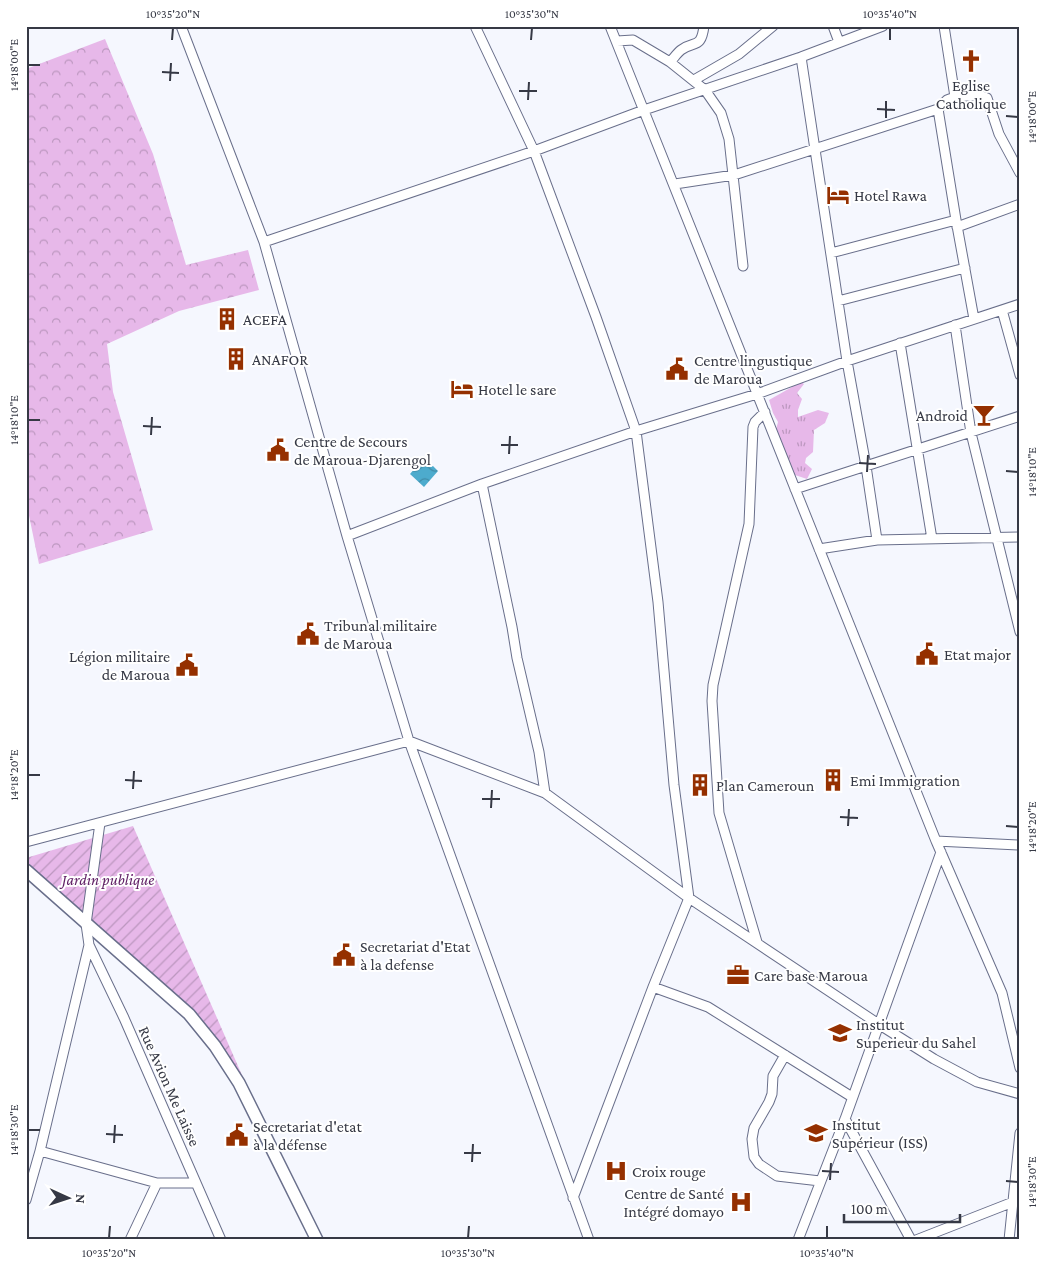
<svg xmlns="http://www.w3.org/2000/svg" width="1046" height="1266" viewBox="0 0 1046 1266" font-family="'Crimson Pro',serif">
<defs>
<pattern id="grass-tufts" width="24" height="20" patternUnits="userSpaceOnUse" patternTransform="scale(1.25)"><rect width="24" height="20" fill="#e7b8e9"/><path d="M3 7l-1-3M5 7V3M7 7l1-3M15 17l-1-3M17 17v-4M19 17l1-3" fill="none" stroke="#bc97bf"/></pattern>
<pattern id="forest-crowns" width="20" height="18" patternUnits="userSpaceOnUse" patternTransform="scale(1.25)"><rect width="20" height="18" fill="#e7b8e9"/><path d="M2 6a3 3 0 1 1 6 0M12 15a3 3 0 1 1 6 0" fill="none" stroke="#bc97bf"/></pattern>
<pattern id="garden-furrows" width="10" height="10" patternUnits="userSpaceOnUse" patternTransform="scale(1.25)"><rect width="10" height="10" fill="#e7b8e9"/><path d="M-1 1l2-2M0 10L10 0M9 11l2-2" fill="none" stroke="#bc97bf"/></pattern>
<pattern id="water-waves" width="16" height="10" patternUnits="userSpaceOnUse" patternTransform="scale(1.25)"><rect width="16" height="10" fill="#4dabcd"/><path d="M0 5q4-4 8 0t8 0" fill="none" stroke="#418ca8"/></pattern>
</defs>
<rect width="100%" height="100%" fill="#f5f7fe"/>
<path fill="url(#grass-tufts)" d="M 797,379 L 804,384 L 797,393 L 802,399 L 798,410 L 798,417 L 818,410 L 829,413 L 825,423 L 814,430 L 813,452 L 806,458 L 805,463 L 812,469 L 807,479 L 789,473 L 774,437 L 778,422 L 773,413 L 769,400 L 792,387 Z"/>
<path fill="url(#forest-crowns)" d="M 105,39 L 153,154 L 186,265 L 248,250 L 259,290 L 179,311 L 107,344 L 113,392 L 153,530 L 39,564 L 26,501 L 26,69 Z"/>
<path fill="url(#garden-furrows)" d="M 133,826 L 245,1082 L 192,1009 L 26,865 L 26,858 Z"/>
<path fill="url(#water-waves)" d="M 422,460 L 431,467 L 433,466 L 438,471 L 424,487 L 410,474 Z"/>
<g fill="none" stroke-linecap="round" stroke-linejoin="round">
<defs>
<path id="minor" d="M 181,26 L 264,242 L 347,536 L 409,741 L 589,1240
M 475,26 L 534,151 L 596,317 L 636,431 L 658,602 L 674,785 L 689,898 L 653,987 L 573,1198
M 610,26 L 936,841 L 1002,993 L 1020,1068
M 833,26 L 839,42
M 617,41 L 633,40 L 670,62 L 705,90 L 721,113 L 729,139 L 743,266
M 801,57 L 847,361 L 866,466 L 877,540
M 670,62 C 674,58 677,53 681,50 C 694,40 701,50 704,26
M 694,80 L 739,54 L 773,26
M 955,97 L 979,95 L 987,98 L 999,134 L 1020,173
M 938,109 L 956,220 L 974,319
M 675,184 L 734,175 L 938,109 L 947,100 L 955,97 L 944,26
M 957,227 L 1020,204
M 264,242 L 534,151 L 644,110 L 801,57 L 883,26
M 831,253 L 956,220
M 838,301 L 965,268
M 1002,310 L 1020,375
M 955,325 L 971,433 L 1020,632
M 900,343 L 932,539
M 482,484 L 512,627 L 517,658 L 539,752 L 545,793
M 795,489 L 1020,416
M 347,536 L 482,484 L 636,431 L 757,394 L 847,361 L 1020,304
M 819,549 L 877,540 L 1020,537
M 936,841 L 1020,845
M 26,842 L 409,741 L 545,793 L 689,898 L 880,1025 L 934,1059 L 977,1082 L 1020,1094
M 757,942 L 719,813 L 712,701 L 713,685 L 749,524 L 753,427 L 755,422 L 765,412
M 89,945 L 124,1018 L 221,1240
M 653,987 L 708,1007 L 852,1097
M 785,1055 L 773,1076 L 772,1094 L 769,1102 L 754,1128 L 752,1139 L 754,1157 L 759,1164 L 777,1176 L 820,1181
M 845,1119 L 911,1240
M 40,1151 L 157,1183 L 195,1183
M 26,1200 L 40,1151 L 89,945 L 86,924 L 100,823
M 130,1240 L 157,1183
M 798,1240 L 845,1119 L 941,852
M 916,1240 L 1013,1202
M 1009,1240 L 1020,1133"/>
<path id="major" d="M 26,870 L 189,1014 L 215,1046 L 239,1083 L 317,1240"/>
</defs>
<use href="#minor" stroke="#696f8b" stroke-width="11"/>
<use href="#major" stroke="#696f8b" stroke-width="14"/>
<use href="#minor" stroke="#fff" stroke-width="9"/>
<use href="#major" stroke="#fff" stroke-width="11"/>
</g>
<path fill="none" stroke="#363945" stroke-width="2" d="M 172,40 L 173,28M 531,40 L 532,28M 890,40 L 890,28M 28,65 L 40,65M 162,72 L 179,73M 170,81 L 171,63M 519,91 L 537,91M 528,100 L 529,82M 877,109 L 895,110M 1006,116 L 1018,117M 886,118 L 886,101M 28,420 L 40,420M 143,426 L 161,427M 151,435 L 152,417M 501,445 L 518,445M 509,454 L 510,436M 859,463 L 876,464M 1006,471 L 1018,472M 867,472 L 868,455M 28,775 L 40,775M 125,780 L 142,781M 133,789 L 134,771M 482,799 L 500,799M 491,808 L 492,790M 840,817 L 858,818M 848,826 L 849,809M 1006,826 L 1018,827M 28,1130 L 40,1130M 106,1134 L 123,1135M 114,1143 L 115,1125M 464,1153 L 481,1153M 472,1162 L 473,1144M 822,1171 L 839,1172M 830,1180 L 831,1163M 1006,1181 L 1018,1182M 109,1238 L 110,1226M 468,1238 L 469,1226M 827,1238 L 827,1226"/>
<defs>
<symbol id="church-bare" viewBox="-9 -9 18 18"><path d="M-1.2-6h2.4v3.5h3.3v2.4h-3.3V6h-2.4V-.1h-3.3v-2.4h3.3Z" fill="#953000" stroke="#fff" stroke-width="2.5" paint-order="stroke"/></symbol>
<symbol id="hotel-bare" viewBox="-9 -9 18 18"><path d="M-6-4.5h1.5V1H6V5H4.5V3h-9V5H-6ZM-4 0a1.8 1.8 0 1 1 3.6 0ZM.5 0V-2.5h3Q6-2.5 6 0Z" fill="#953000" stroke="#fff" stroke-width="2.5" paint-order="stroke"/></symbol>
<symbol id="building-bare" viewBox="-9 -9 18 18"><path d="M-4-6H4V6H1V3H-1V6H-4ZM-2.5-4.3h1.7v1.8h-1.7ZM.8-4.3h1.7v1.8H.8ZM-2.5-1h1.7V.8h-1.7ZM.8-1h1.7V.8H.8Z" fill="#953000" stroke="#fff" stroke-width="2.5" paint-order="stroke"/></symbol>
<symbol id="civic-bare" viewBox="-9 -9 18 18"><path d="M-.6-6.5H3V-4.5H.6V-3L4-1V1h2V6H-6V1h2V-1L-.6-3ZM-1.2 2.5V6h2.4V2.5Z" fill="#953000" stroke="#fff" stroke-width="2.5" paint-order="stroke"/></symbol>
<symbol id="bar-bare" viewBox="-9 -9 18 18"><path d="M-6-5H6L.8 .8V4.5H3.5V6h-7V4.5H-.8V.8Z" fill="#953000" stroke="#fff" stroke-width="2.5" paint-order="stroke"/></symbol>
<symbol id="office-bare" viewBox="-9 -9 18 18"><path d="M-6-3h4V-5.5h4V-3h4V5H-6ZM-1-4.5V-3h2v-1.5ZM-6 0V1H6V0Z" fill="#953000" stroke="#fff" stroke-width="2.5" paint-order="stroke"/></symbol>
<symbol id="university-bare" viewBox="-9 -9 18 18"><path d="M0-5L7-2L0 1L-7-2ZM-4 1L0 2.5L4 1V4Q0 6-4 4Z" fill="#953000" stroke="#fff" stroke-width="2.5" paint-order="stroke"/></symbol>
<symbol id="hospital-bare" viewBox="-9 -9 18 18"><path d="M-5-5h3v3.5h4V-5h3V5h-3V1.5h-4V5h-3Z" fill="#953000" stroke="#fff" stroke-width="2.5" paint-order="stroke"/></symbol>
</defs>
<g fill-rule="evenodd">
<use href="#church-bare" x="955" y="45" width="32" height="32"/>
<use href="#hotel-bare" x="822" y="179" width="32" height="32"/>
<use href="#building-bare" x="211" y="303" width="32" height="32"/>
<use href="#building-bare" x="220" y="343" width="32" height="32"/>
<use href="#civic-bare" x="661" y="353" width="32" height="32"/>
<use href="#hotel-bare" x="446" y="373" width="32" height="32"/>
<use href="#bar-bare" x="968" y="399" width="32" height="32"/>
<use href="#civic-bare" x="262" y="434" width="32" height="32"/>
<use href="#civic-bare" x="292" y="618" width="32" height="32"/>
<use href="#civic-bare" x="911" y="638" width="32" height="32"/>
<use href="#civic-bare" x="171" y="649" width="32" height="32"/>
<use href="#building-bare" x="817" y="764" width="32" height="32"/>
<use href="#building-bare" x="684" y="769" width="32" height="32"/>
<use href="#civic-bare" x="328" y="939" width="32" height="32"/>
<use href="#office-bare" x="722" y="959" width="32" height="32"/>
<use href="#university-bare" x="824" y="1017" width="32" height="32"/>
<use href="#university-bare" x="800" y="1117" width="32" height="32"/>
<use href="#civic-bare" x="221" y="1119" width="32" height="32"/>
<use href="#hospital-bare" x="600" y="1155" width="32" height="32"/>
<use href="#hospital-bare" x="725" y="1186" width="32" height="32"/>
</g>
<g text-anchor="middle" stroke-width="4" stroke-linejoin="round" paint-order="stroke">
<g font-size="16" fill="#363945" stroke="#fff" text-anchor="start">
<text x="971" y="91" text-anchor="middle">Eglise<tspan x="971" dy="18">Catholique</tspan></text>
<text x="854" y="201">Hotel Rawa</text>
<text x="243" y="325">ACEFA</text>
<text x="252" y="365">ANAFOR</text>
<text x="694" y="366">Centre lingustique<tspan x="694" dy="18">de Maroua</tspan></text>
<text x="478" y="395">Hotel le sare</text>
<text x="968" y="421" text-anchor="end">Android</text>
<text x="294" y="447">Centre de Secours<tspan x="294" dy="18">de Maroua-Djarengol</tspan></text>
<text x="324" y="631">Tribunal militaire<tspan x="324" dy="18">de Maroua</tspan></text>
<text x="944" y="660">Etat major</text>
<text x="170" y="662" text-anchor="end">Légion militaire<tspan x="170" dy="18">de Maroua</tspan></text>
<text x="850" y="786">Emi Immigration</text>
<text x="716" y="791">Plan Cameroun</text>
<text x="360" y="952">Secretariat d'Etat<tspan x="360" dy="18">à la defense</tspan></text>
<text x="754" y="981">Care base Maroua</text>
<text x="856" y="1030">Institut<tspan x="856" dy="18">Superieur du Sahel</tspan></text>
<text x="832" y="1130">Institut<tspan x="832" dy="18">Supérieur (ISS)</tspan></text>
<text x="253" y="1132">Secretariat d'etat<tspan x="253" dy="18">à la défense</tspan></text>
<text x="632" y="1177">Croix rouge</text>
<text x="724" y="1199" text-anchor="end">Centre de Santé<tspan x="724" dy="18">Intégré domayo</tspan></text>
</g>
<g font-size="16" font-style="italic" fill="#5f1e64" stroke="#fff">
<text x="108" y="885">Jardin publique</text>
</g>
<g font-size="16" fill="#363945" stroke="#fff">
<text transform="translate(170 1086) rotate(66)" y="6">Rue Avion Me Laisse</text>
</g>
</g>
<rect width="1046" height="1266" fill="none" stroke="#ffffff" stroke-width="55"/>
<g transform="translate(68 1198) rotate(93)" stroke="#ffffff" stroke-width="4" paint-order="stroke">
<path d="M0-4L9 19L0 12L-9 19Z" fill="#363945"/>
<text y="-8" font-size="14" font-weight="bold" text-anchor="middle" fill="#363945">N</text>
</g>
<path d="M844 1214v8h116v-8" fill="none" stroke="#363945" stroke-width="2.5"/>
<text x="851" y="1214" font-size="15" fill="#363945" stroke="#ffffff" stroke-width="4" paint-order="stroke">100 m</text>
<rect x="28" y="28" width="990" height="1210" fill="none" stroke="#363945" stroke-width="2"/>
<g font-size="12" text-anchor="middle" fill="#363945">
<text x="173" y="18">10°35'20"N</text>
<text x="532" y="18">10°35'30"N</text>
<text x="890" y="18">10°35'40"N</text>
<text transform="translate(14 65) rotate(-90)" y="4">14°18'00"E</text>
<text transform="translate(1032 117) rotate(-90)" y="4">14°18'00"E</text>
<text transform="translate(14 420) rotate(-90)" y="4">14°18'10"E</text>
<text transform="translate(1032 472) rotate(-90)" y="4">14°18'10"E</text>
<text transform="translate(14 775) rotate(-90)" y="4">14°18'20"E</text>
<text transform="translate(1032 827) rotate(-90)" y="4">14°18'20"E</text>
<text transform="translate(14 1130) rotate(-90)" y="4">14°18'30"E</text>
<text transform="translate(1032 1182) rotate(-90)" y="4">14°18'30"E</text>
<text x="109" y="1257">10°35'20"N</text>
<text x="468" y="1257">10°35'30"N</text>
<text x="827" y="1257">10°35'40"N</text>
</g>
</svg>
